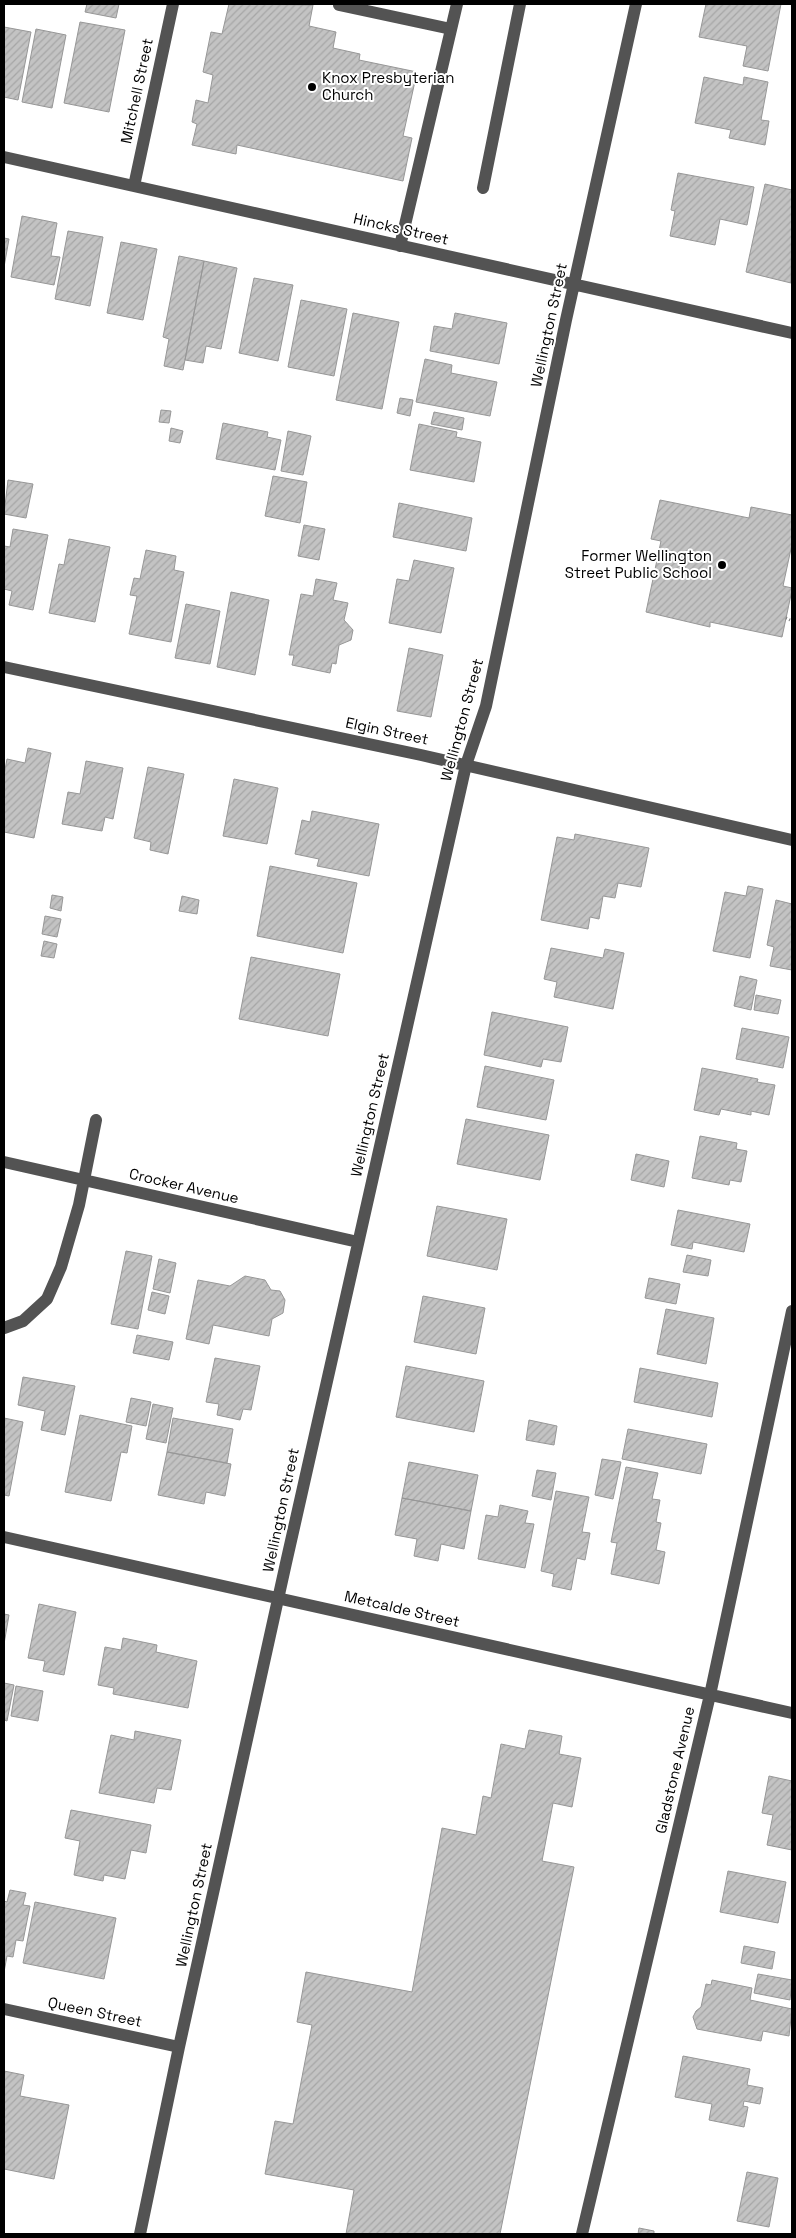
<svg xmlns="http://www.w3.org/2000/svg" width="796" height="2238" viewBox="0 0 796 2238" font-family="'Space Grotesk',sans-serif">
<defs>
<pattern id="building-hatch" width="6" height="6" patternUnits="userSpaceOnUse" patternTransform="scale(1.25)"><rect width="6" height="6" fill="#c3c3c3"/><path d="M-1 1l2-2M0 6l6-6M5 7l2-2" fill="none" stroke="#a6a6a6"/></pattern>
</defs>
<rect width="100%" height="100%" fill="#fff"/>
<path fill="url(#building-hatch)" stroke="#979797" d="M 87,4 L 119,4 L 116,18 L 85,12 Z
M 229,4 L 313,5 L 309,26 L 336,32 L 333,48 L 360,54 L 359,60 L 417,72 L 403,136 L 412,138 L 403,181 L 237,145 L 236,154 L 192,145 L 197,124 L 192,122 L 196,100 L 208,103 L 213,75 L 203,72 L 211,32 L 222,34 Z
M 706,4 L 781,4 L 768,71 L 743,66 L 747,46 L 699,37 Z
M 80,22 L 125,30 L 109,112 L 64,103 Z
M 4,27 L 31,32 L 18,100 L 4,97 Z
M 36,29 L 66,35 L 52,108 L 22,102 Z
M 704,77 L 743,85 L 744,77 L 768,82 L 761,120 L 769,121 L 765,145 L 729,138 L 731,130 L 695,123 Z
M 678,173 L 754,187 L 747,225 L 720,219 L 715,245 L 670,236 L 675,211 L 671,210 Z
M 765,184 L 792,190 L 791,283 L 746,272 Z
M 22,216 L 57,223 L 51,256 L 60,257 L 54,285 L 11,277 Z
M 68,231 L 103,237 L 90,306 L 55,299 Z
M 4,238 L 9,239 L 4,267 Z
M 121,242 L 157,249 L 143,320 L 107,313 Z
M 179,256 L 204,261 L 183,370 L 164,366 L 169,339 L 163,337 Z
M 204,261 L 237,268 L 221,349 L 206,346 L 203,363 L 185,360 Z
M 254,278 L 293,285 L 278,361 L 239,353 Z
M 301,300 L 347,309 L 334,376 L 288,367 Z
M 353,313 L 399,322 L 382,409 L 336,400 Z
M 455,313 L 507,323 L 499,364 L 430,351 L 434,326 L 452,329 Z
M 425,359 L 452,365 L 451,373 L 497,382 L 490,416 L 416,402 Z
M 400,398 L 413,400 L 410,416 L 397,413 Z
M 161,410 L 171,411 L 169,423 L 159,422 Z
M 434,412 L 464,418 L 462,430 L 431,424 Z
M 223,423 L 268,432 L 267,437 L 281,440 L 275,470 L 216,459 Z
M 419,424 L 457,432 L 456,437 L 481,442 L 474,482 L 410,470 Z
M 171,428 L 183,431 L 180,443 L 169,441 Z
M 288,431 L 311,436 L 303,475 L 281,471 Z
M 273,476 L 307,482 L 300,523 L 265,516 Z
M 8,480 L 33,484 L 26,518 L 4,514 Z
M 660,500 L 749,518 L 751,507 L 792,515 L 792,544 L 783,586 L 792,588 L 792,590 L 782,637 L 710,622 L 710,627 L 646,612 L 661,541 L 651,539 Z
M 399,503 L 472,518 L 466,551 L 393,537 Z
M 304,525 L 325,529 L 319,560 L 298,556 Z
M 13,529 L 48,535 L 33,610 L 9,605 L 12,591 L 4,589 L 4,546 L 10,547 Z
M 69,539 L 110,547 L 95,622 L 49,613 L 59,564 L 64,565 Z
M 146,550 L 176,556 L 174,570 L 184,572 L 171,642 L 129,634 L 137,596 L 130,595 L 134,578 L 140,579 Z
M 414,560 L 454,568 L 441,633 L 389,623 L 397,579 L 409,581 Z
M 316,579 L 337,583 L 333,600 L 348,603 L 344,620 L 353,630 L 351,640 L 339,645 L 336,664 L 332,663 L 330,673 L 292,665 L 294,655 L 289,655 L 301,594 L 313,596 Z
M 231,592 L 269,600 L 255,675 L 217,667 Z
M 186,604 L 220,611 L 210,664 L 175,658 Z
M 409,648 L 443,655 L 431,717 L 397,711 Z
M 28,748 L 51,753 L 34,838 L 4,832 L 4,775 L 7,759 L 25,763 Z
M 86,761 L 123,768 L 113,819 L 105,817 L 102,831 L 62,824 L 68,792 L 80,794 Z
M 148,767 L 184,774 L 168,854 L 150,850 L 151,842 L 134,838 Z
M 234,779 L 278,788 L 267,844 L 223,836 Z
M 312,811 L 379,824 L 369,876 L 317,866 L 319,859 L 295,854 L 302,820 L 310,822 Z
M 575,834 L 649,848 L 641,887 L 618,883 L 615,898 L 603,896 L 599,919 L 590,917 L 588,929 L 541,920 L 557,837 L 574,840 Z
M 270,866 L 357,883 L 343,953 L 257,936 Z
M 748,886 L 763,889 L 750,958 L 713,951 L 725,892 L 746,896 Z
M 52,895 L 63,897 L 61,911 L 50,908 Z
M 182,896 L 199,900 L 197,914 L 179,911 Z
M 776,900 L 792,904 L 792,970 L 770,966 L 774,947 L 767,945 Z
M 45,916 L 61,919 L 57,937 L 42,934 Z
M 44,941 L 57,944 L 54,958 L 41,956 Z
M 551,948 L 603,958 L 605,949 L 624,953 L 613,1009 L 554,997 L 557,982 L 544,979 Z
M 251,957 L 340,974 L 328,1036 L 239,1019 Z
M 740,976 L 757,980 L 751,1010 L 734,1006 Z
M 756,995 L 781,1000 L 778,1014 L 754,1010 Z
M 492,1012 L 568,1027 L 561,1062 L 543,1059 L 541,1067 L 484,1055 Z
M 742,1028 L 789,1037 L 783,1068 L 736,1059 Z
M 485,1066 L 554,1080 L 546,1120 L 477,1107 Z
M 702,1068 L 758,1079 L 757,1082 L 775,1085 L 769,1115 L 751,1111 L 751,1115 L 721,1109 L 719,1115 L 694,1110 Z
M 466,1119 L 549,1135 L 540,1180 L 457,1164 Z
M 700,1136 L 737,1143 L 736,1149 L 747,1151 L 741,1182 L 730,1180 L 729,1185 L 692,1178 Z
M 636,1154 L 669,1161 L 664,1187 L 631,1180 Z
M 437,1206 L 507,1219 L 497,1270 L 427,1256 Z
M 678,1210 L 750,1224 L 744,1252 L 693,1242 L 692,1249 L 671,1245 Z
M 126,1251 L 152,1256 L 138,1329 L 111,1324 Z
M 687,1255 L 711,1260 L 708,1276 L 683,1272 Z
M 159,1259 L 176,1263 L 170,1293 L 153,1289 Z
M 245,1276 L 265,1280 L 271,1290 L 280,1291 L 285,1300 L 283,1313 L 272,1319 L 269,1336 L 213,1325 L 209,1344 L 186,1339 L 198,1280 L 230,1286 Z
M 649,1278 L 680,1284 L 676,1304 L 645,1298 Z
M 152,1292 L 169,1296 L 165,1314 L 148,1310 Z
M 423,1296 L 485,1308 L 476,1354 L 414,1342 Z
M 666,1309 L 714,1318 L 706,1364 L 657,1354 Z
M 137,1335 L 173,1342 L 169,1360 L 133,1353 Z
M 215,1358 L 260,1366 L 251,1410 L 243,1409 L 240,1420 L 217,1415 L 219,1404 L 206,1402 Z
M 406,1366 L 484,1381 L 474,1432 L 396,1417 Z
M 640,1368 L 718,1383 L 712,1417 L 634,1402 Z
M 23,1377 L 75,1386 L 65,1435 L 41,1430 L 45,1411 L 18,1405 Z
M 131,1398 L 151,1402 L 146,1426 L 126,1422 Z
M 153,1404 L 173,1408 L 166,1443 L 146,1439 Z
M 80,1415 L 132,1426 L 127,1453 L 121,1452 L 111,1501 L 65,1492 Z
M 4,1418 L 23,1422 L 9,1496 L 4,1495 Z
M 173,1418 L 233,1429 L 227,1463 L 167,1452 Z
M 529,1420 L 557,1426 L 554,1445 L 526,1440 Z
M 628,1429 L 707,1444 L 701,1474 L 622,1459 Z
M 167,1452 L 231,1464 L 225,1496 L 206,1492 L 204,1504 L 158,1495 Z
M 602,1459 L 621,1462 L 613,1499 L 595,1495 Z
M 409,1462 L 478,1475 L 471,1511 L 402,1498 Z
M 626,1467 L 658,1473 L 652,1499 L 660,1500 L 656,1522 L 661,1523 L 656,1550 L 665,1552 L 659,1584 L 611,1574 L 617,1543 L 611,1542 Z
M 537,1470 L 556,1473 L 551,1500 L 532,1496 Z
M 556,1491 L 589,1497 L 582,1532 L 590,1533 L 585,1560 L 577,1558 L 571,1590 L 552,1586 L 554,1574 L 541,1571 Z
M 402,1498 L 471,1511 L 464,1549 L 441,1544 L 438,1561 L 414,1556 L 417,1539 L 395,1535 Z
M 500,1505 L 528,1511 L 525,1523 L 534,1524 L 525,1568 L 478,1559 L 486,1515 L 498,1517 Z
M 39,1604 L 76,1612 L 64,1675 L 43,1671 L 45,1661 L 28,1658 Z
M 4,1614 L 9,1615 L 4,1644 Z
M 123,1638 L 157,1645 L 156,1652 L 197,1661 L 188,1708 L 113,1694 L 114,1688 L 98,1685 L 105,1647 L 121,1650 Z
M 4,1683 L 14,1685 L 7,1721 L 4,1720 Z
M 16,1686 L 43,1691 L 38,1721 L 11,1716 Z
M 529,1730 L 562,1736 L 559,1754 L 581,1758 L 572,1807 L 553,1803 L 542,1861 L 574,1867 L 500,2234 L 346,2234 L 354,2190 L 265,2174 L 275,2121 L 293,2124 L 312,2025 L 297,2022 L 306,1972 L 412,1992 L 442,1828 L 476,1835 L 483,1796 L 491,1798 L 501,1744 L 525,1749 Z
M 135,1731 L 181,1740 L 171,1790 L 157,1788 L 154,1803 L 99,1793 L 111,1735 L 134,1740 Z
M 769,1776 L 792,1781 L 792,1850 L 767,1845 L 773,1815 L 762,1813 Z
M 71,1810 L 151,1825 L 146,1853 L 131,1850 L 125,1879 L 104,1875 L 103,1881 L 74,1875 L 80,1841 L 65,1838 Z
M 728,1871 L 786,1882 L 778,1923 L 720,1912 Z
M 10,1890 L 26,1893 L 23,1905 L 30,1906 L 23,1941 L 16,1940 L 13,1957 L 7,1956 L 4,1972 L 4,1901 L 7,1902 Z
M 35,1902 L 116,1918 L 104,1979 L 23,1963 Z
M 744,1946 L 775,1952 L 772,1969 L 741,1963 Z
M 758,1974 L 792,1980 L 790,2000 L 754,1993 Z
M 712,1980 L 752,1988 L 750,2000 L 792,2009 L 789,2036 L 763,2031 L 761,2041 L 697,2029 L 693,2017 L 696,2011 L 701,2007 L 706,1984 L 711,1985 Z
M 683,2056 L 750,2069 L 747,2085 L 763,2088 L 760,2104 L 744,2101 L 743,2106 L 748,2107 L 744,2127 L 709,2120 L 712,2104 L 675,2097 Z
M 4,2071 L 24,2075 L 20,2096 L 69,2105 L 54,2179 L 4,2169 Z
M 747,2172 L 778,2178 L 769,2227 L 737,2221 Z
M 639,2228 L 654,2231 L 654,2234 L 638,2234 Z"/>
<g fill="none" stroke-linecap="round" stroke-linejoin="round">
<path stroke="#757575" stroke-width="3" stroke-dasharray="1 2.5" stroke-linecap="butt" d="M 786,618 L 792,621"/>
<path stroke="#535353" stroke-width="12" d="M 339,5 L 451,29
M 4,157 L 792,333
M 134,186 L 173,4
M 483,188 L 520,4
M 400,246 L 457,4
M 4,667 L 421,755 L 792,840
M 4,1162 L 358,1242
M 4,1328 L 23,1321 L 47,1299 L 61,1267 L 79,1205 L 96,1120
M 4,1537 L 792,1713
M 4,2009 L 179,2047
M 140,2234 L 179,2047 L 286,1563 L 466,765 L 486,706 L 566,320 L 636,4
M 582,2234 L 710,1695 L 792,1311"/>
</g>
<g fill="#000" stroke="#fff" stroke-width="2">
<circle cx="312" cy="87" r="5"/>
<circle cx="722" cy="565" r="5"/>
</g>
<g text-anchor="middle" stroke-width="4" stroke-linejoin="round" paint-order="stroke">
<g font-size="15" fill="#000" stroke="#fff" text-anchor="start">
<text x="322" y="83">Knox Presbyterian<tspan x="322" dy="17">Church</tspan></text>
<text x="712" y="561" text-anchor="end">Former Wellington<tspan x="712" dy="17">Street Public School</tspan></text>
</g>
<g font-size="15" fill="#000" stroke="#fff">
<text transform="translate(137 91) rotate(-78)" y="5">Mitchell Street</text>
<text transform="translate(401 229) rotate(13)" y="5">Hincks Street</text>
<text transform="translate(549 325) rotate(-78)" y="5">Wellington Street</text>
<text transform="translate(462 720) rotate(-75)" y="5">Wellington Street</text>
<text transform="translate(387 731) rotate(12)" y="5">Elgin Street</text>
<text transform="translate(370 1115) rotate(-77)" y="5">Wellington Street</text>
<text transform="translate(184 1186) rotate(13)" y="5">Crocker Avenue</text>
<text transform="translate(281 1510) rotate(-78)" y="5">Wellington Street</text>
<text transform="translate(402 1609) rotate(13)" y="5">Metcalde Street</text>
<text transform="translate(675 1770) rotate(-77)" y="5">Gladstone Avenue</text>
<text transform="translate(194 1905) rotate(-78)" y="5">Wellington Street</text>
<text transform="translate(95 2012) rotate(12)" y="5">Queen Street</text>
</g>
</g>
<rect width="796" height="2238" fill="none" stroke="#000000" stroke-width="10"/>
</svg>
